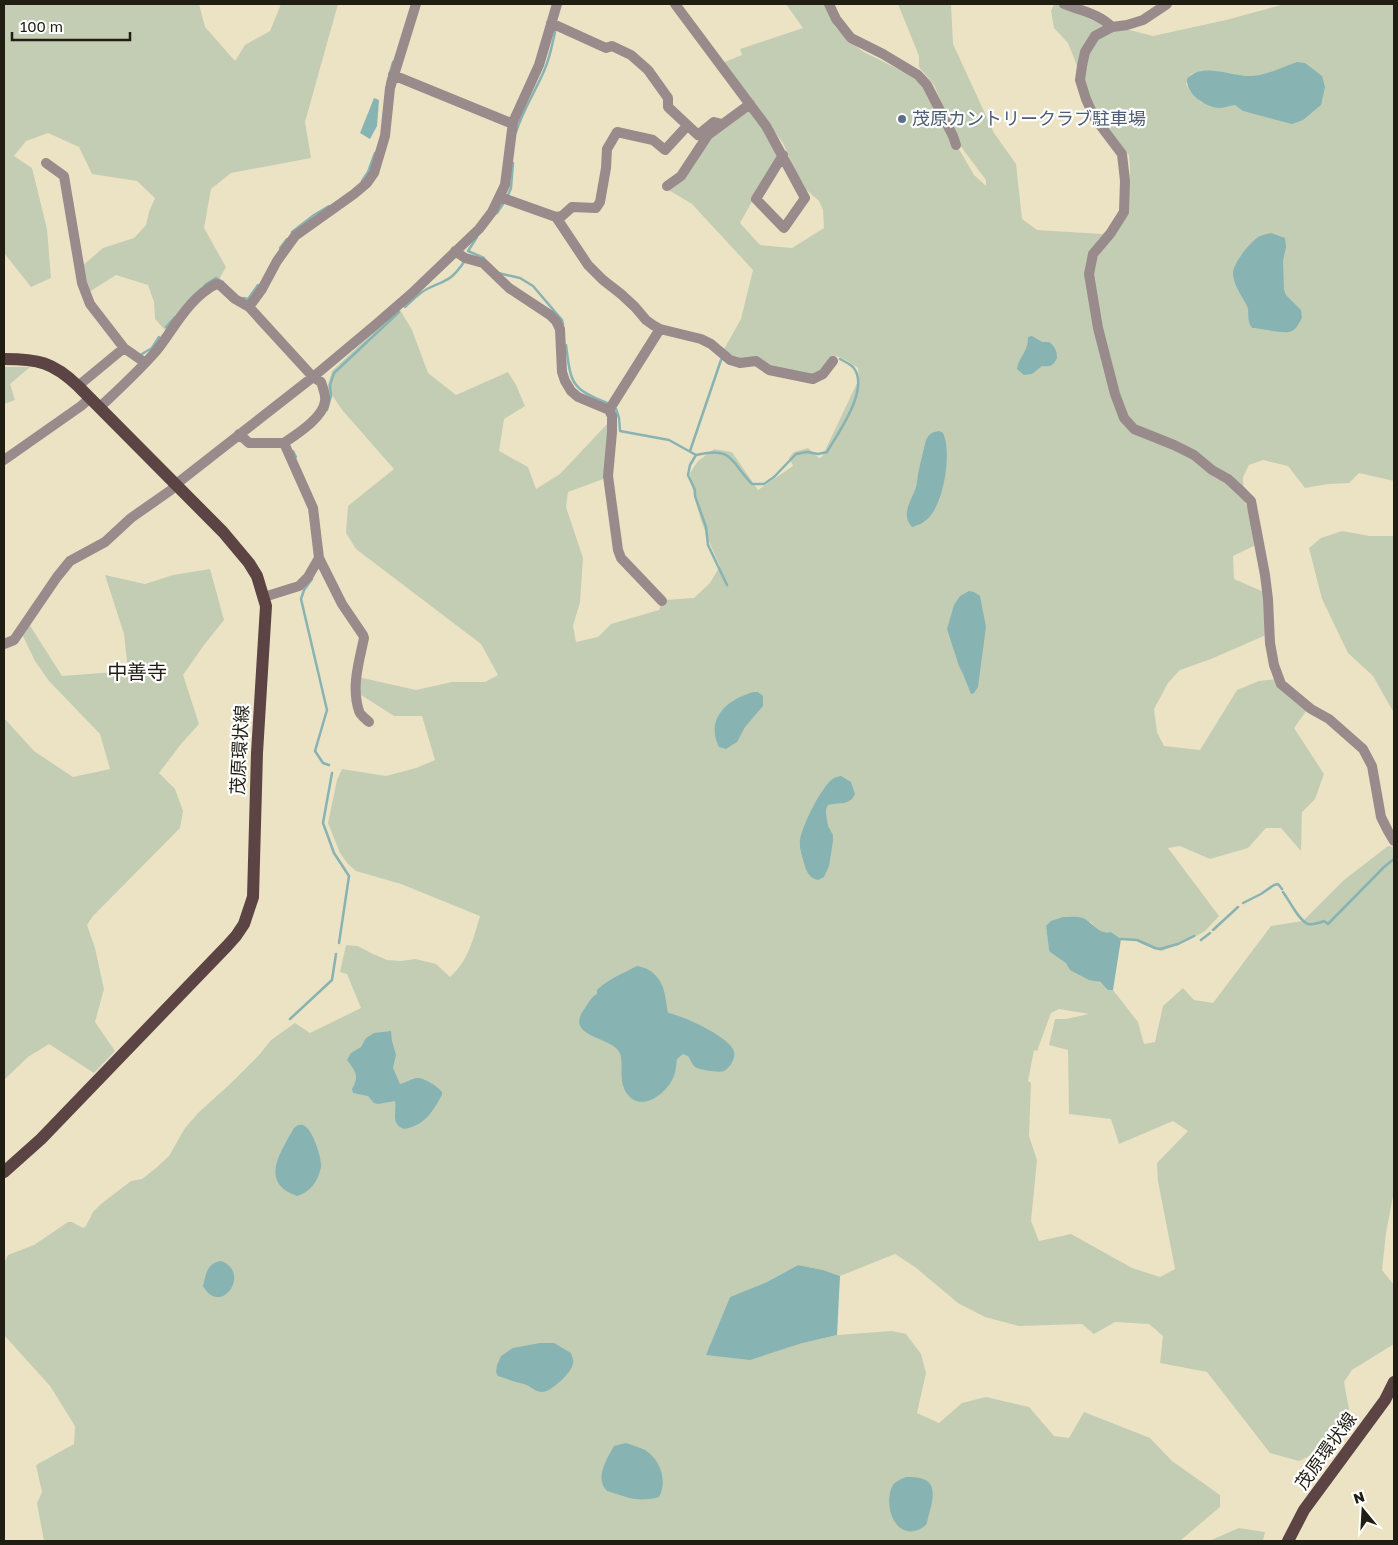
<svg xmlns="http://www.w3.org/2000/svg" width="1398" height="1545" viewBox="0 0 1398 1545" font-family="'Golos Text','Noto Sans JP',sans-serif">
<rect width="100%" height="100%" fill="#ece3c5"/>
<path fill="#c3cdb4" fill-rule="evenodd" d="M 4,4 L 199,4 L 205,27 L 235,61 L 245,45 L 270,31 L 281,4 L 338,4 L 305,122 L 311,158 L 231,173 L 211,189 L 204,228 L 226,267 L 217,283 L 166,331 L 155,319 L 154,302 L 148,285 L 116,275 L 89,292 L 81,267 L 103,248 L 134,238 L 146,225 L 149,212 L 155,198 L 137,181 L 92,174 L 79,147 L 48,133 L 26,141 L 14,156 L 32,168 L 47,229 L 51,278 L 31,287 L 4,253 Z
M 786,4 L 827,4 L 831,18 L 836,28 L 854,45 L 864,52 L 910,75 L 922,85 L 974,175 L 986,186 L 986,180 L 959,144 L 934,85 L 919,67 L 919,56 L 898,4 L 951,4 L 953,44 L 994,133 L 1016,164 L 1022,219 L 1037,230 L 1102,234 L 1128,215 L 1130,168 L 1129,155 L 1097,116 L 1068,43 L 1054,28 L 1051,11 L 1054,4 L 1060,4 L 1106,24 L 1153,36 L 1226,20 L 1285,4 L 1394,4 L 1394,481 L 1359,473 L 1349,483 L 1328,484 L 1305,488 L 1288,466 L 1263,460 L 1249,465 L 1243,477 L 1244,500 L 1249,513 L 1256,545 L 1233,556 L 1234,579 L 1266,593 L 1266,635 L 1211,659 L 1180,670 L 1168,683 L 1154,709 L 1157,732 L 1164,746 L 1200,750 L 1237,690 L 1259,681 L 1276,679 L 1307,710 L 1294,728 L 1324,774 L 1315,799 L 1302,812 L 1301,851 L 1281,828 L 1266,828 L 1248,848 L 1210,859 L 1180,846 L 1168,848 L 1219,916 L 1205,931 L 1193,938 L 1162,951 L 1154,949 L 1133,939 L 1121,939 L 1111,932 C 1101,934 1096,930 1091,922 L 1046,926 L 1049,949 L 1050,952 L 1096,981 C 1103,983 1105,989 1113,990 L 1138,1022 L 1144,1044 L 1155,1042 L 1163,1006 L 1183,988 L 1194,1000 L 1213,1003 L 1271,926 L 1303,921 L 1344,880 L 1388,846 L 1394,847 L 1394,1191 L 1386,1233 L 1382,1270 L 1394,1285 L 1394,1344 L 1352,1370 L 1344,1382 L 1349,1409 L 1336,1443 L 1299,1461 L 1270,1453 L 1207,1372 L 1160,1363 L 1163,1336 L 1149,1324 L 1115,1322 L 1094,1334 L 1082,1324 L 1019,1326 L 985,1317 L 958,1303 L 915,1267 L 895,1254 L 840,1276 L 823,1270 L 798,1265 L 767,1282 L 730,1297 L 707,1354 L 799,1344 L 837,1335 L 892,1331 L 906,1334 L 921,1354 L 926,1373 L 917,1413 L 939,1423 L 962,1403 L 986,1397 L 1029,1407 L 1054,1436 L 1069,1438 L 1084,1412 L 1150,1438 L 1172,1461 L 1220,1495 L 1220,1507 L 1181,1540 L 1182,1541 L 44,1541 L 37,1503 L 42,1492 L 36,1465 L 74,1444 L 75,1426 L 50,1386 L 4,1335 L 4,1263 L 8,1255 L 34,1245 L 68,1222 L 72,1222 L 83,1228 L 86,1226 L 93,1212 L 101,1204 L 131,1181 L 142,1179 L 156,1168 L 169,1156 L 185,1128 L 199,1112 L 229,1085 L 260,1054 L 271,1040 L 295,1023 L 310,1033 L 361,1008 L 347,974 L 340,972 L 346,945 L 358,946 L 371,953 L 387,960 L 401,961 L 415,959 L 436,964 L 450,977 C 469,960 473,939 480,916 L 401,884 L 356,871 L 348,864 L 340,853 L 328,823 L 337,780 L 342,769 L 386,776 L 416,768 L 435,760 L 422,716 L 394,716 L 358,693 L 358,677 L 416,690 L 452,682 L 485,682 L 498,675 L 481,644 L 356,549 L 346,533 L 348,506 L 394,469 L 343,411 L 327,388 L 332,371 L 399,308 L 412,330 L 428,373 L 456,395 L 508,372 L 516,385 L 525,406 L 504,419 L 499,451 L 528,467 L 536,489 L 560,474 L 609,422 L 606,478 L 568,492 L 566,507 L 583,558 L 580,602 L 573,626 L 576,642 L 598,637 L 611,624 L 659,610 L 661,604 L 665,600 L 694,598 L 710,583 L 720,566 C 706,537 694,505 690,473 L 698,461 L 714,449 L 732,452 L 758,490 L 793,466 L 789,458 L 794,452 L 808,448 L 819,458 L 822,457 L 859,379 L 858,368 L 846,360 L 836,356 C 827,362 821,371 812,377 L 738,362 L 723,351 L 741,319 L 753,270 L 692,204 L 667,189 L 715,134 L 749,110 L 775,146 L 777,157 L 740,223 L 760,245 L 792,248 L 824,228 L 823,210 L 819,201 L 801,185 L 783,143 L 722,63 L 742,55 L 740,49 L 803,28 ZM 1204,71 L 1236,74 L 1202,103 L 1190,91 L 1186,84 L 1191,74 ZM 1059,1009 L 1089,1014 L 1066,1019 L 1055,1019 L 1049,1045 L 1068,1050 L 1069,1114 L 1111,1119 L 1119,1144 L 1173,1121 L 1188,1131 L 1157,1163 L 1158,1181 L 1175,1269 L 1160,1277 L 1132,1268 L 1071,1234 L 1039,1241 L 1031,1221 L 1037,1160 L 1029,1136 L 1031,1083 L 1028,1081 L 1034,1050 L 1037,1051 L 1051,1013 Z
M 4,367 L 30,367 L 10,384 L 15,400 L 4,404 Z
M 1342,531 L 1370,536 L 1394,536 L 1394,713 L 1373,676 L 1348,653 L 1322,599 L 1309,548 L 1321,538 Z
M 210,569 L 224,620 L 204,645 L 183,675 L 199,724 L 181,744 L 159,773 L 175,789 L 183,811 L 180,828 L 93,916 L 87,925 L 95,948 L 104,989 L 95,1022 L 115,1051 L 94,1073 L 49,1044 L 28,1057 L 4,1080 L 4,718 L 34,751 L 73,777 L 110,769 L 100,734 L 49,681 L 35,661 L 22,634 L 29,624 L 62,676 L 128,671 L 124,634 L 105,575 L 145,584 L 173,575 Z
M 1239,1528 L 1265,1532 L 1263,1541 L 1209,1541 Z"/>
<path fill="#87b3b3" d="M 1297,62 L 1305,63 L 1322,76 L 1325,87 L 1321,105 L 1303,120 L 1292,124 L 1243,111 L 1235,105 C 1230,105 1225,108 1220,108 C 1205,107 1186,94 1187,79 C 1202,61 1232,77 1252,76 C 1267,75 1283,67 1297,62 Z
M 374,98 L 379,100 L 377,126 L 370,139 L 360,133 Z
M 1271,233 L 1285,238 L 1286,247 L 1283,261 L 1284,290 L 1286,295 L 1301,310 L 1302,318 C 1299,323 1297,328 1292,331 C 1285,335 1262,328 1252,328 C 1246,320 1250,312 1247,306 C 1242,296 1234,286 1233,274 C 1232,264 1251,241 1260,236 C 1263,235 1267,234 1271,233 Z
M 1032,336 L 1042,342 L 1049,342 C 1055,346 1057,351 1057,358 C 1053,366 1050,367 1042,366 L 1032,374 L 1024,375 L 1017,369 C 1019,356 1028,353 1028,337 Z
M 939,431 L 943,433 C 952,452 944,499 931,515 C 926,522 919,525 912,527 C 900,514 912,500 916,487 C 917,484 917,479 918,475 C 920,464 923,452 926,440 C 929,434 932,432 939,431 Z
M 969,591 L 974,592 L 980,596 L 986,627 L 978,687 L 974,693 L 971,694 L 963,674 L 959,666 L 947,629 L 954,605 L 960,596 Z
M 754,692 L 758,692 L 763,696 L 763,706 L 745,727 L 737,742 L 726,749 L 719,747 C 705,719 727,699 754,692 Z
M 841,776 L 851,782 L 855,794 C 850,806 839,802 828,805 L 826,809 L 826,814 L 828,826 L 833,835 L 833,841 L 829,866 L 824,877 L 818,880 C 809,878 806,871 804,863 C 802,856 799,847 800,840 C 802,826 822,785 834,778 C 834,778 840,776 841,776 Z
M 1063,917 C 1069,917 1077,916 1083,918 C 1094,923 1098,935 1111,932 L 1121,939 L 1113,990 L 1108,990 L 1100,982 L 1089,980 L 1070,970 L 1066,963 L 1050,952 L 1049,950 L 1046,926 L 1051,921 Z
M 637,966 C 656,969 664,983 666,1001 C 667,1006 667,1009 668,1013 C 682,1015 732,1038 734,1052 C 736,1058 730,1068 724,1071 C 721,1073 701,1070 697,1068 C 692,1066 691,1060 688,1056 L 683,1054 L 677,1059 C 676,1066 676,1072 673,1078 C 666,1094 642,1112 628,1095 C 616,1080 626,1060 618,1050 C 606,1036 564,1036 585,1008 C 589,1002 591,997 597,994 L 597,990 C 610,978 622,974 637,966 Z
M 391,1031 L 392,1041 L 396,1055 L 393,1068 L 400,1084 C 405,1083 411,1079 416,1078 C 424,1077 437,1086 442,1092 L 442,1095 C 432,1113 425,1125 404,1129 C 390,1124 397,1112 395,1101 L 378,1104 L 374,1103 L 368,1096 L 353,1093 L 352,1089 C 360,1075 355,1071 347,1060 L 351,1053 L 361,1047 L 366,1038 L 374,1033 Z
M 298,1125 C 302,1125 302,1124 306,1127 C 313,1132 322,1158 321,1167 C 318,1181 311,1192 297,1196 C 258,1182 281,1152 294,1128 Z
M 221,1261 C 252,1272 221,1318 203,1286 C 206,1274 207,1263 221,1261 Z
M 798,1265 L 823,1270 L 840,1276 L 837,1335 L 799,1344 L 750,1360 L 706,1355 L 730,1297 L 767,1282 Z
M 540,1343 L 554,1343 L 571,1353 C 572,1357 574,1360 573,1364 C 571,1373 551,1392 542,1392 C 535,1392 531,1386 524,1384 C 515,1382 507,1379 498,1376 L 496,1372 L 497,1365 L 501,1356 L 513,1348 Z
M 626,1443 C 632,1445 639,1447 645,1450 C 660,1459 668,1481 659,1497 C 637,1503 627,1497 607,1491 C 594,1478 607,1459 614,1446 Z
M 906,1477 C 912,1477 918,1477 923,1479 C 941,1485 929,1510 927,1523 C 925,1527 922,1528 918,1530 C 893,1539 883,1502 893,1485 C 896,1481 902,1479 906,1477 Z"/>
<g fill="none" stroke-linecap="round" stroke-linejoin="round">
<path stroke="#87b3b3" stroke-width="2.5" d="M 387,83 L 393,62
M 516,132 C 523,110 535,92 544,71 C 550,58 552,45 555,32
M 362,181 L 368,172 L 375,153
M 508,195 L 511,188 L 513,163
M 497,213 L 503,204
M 292,232 L 314,215 L 329,206
M 280,248 L 287,239
M 468,251 L 484,258
M 468,251 L 477,237
M 498,273 L 520,278 L 533,286 L 562,320 L 563,324
M 205,285 L 216,278 L 223,282
M 243,298 L 248,299 L 258,285
M 405,307 C 412,301 419,293 427,289 C 446,280 451,281 464,262
M 166,327 L 175,317
M 566,345 C 571,383 570,388 607,403
M 142,354 L 152,348 L 159,337
M 616,409 L 619,418 L 620,431 L 669,440 L 696,455
M 327,410 L 331,396 L 330,385 L 334,373 L 399,312
M 293,451 L 296,457
M 690,451 L 721,360
M 312,579 L 304,590 L 301,599 L 327,710 L 315,751 L 323,763 L 329,765
M 727,585 L 708,545 L 706,527 L 695,496 L 695,490 L 688,475 L 690,465 L 696,455 C 733,446 730,461 752,484 L 764,484 L 774,477 L 796,454 L 807,452 L 818,454 L 827,452 C 838,433 871,388 853,367 C 850,364 844,361 840,359
M 332,773 L 323,823 L 334,853 L 349,876 L 339,943
M 1283,892 C 1289,900 1299,921 1308,924 C 1313,925 1319,923 1324,921 L 1328,924 L 1384,867 L 1394,859
M 1243,903 L 1261,894 L 1274,885 L 1278,884 L 1282,889
M 1213,930 L 1238,907
M 1121,939 L 1137,940 L 1155,948 L 1160,949 L 1178,944 L 1194,936
M 1201,940 L 1210,933
M 290,1019 L 332,980 L 336,954"/>
<path stroke="#998a8b" stroke-width="10" d="M 675,4 L 766,126 L 805,198 L 784,228 L 756,199 L 783,155
M 829,4 L 836,19 L 851,38 L 883,54 L 918,75 L 927,85 L 953,136 L 956,145
M 1064,4 C 1081,11 1098,13 1112,27
M 1167,4 L 1143,20 L 1127,25 L 1112,27 L 1095,36 L 1085,52 L 1082,66 L 1080,80 L 1086,99 L 1094,117 L 1122,154 L 1125,181 L 1124,212 L 1110,234 L 1093,254 L 1089,274 L 1098,328 L 1115,394 L 1124,418 L 1134,429 L 1174,445 L 1194,455 L 1212,470 L 1228,479 L 1241,491 L 1251,501 L 1265,575 L 1268,599 L 1270,643 L 1274,665 L 1281,684 L 1311,709 L 1329,719 L 1363,749 L 1372,766 L 1381,817 L 1388,831 L 1394,841
M 551,23 L 606,48 L 612,46 L 631,55 L 648,70 L 668,98 L 668,107 L 698,135 L 714,122 L 722,124
M 393,75 L 508,122 L 513,122
M 46,163 L 64,176 L 82,283 L 90,304 L 124,348 L 144,362
M 667,186 L 681,176 L 708,135 L 750,104
M 500,197 L 556,217 L 562,216 L 572,207 L 596,208 L 600,202 L 606,168 L 607,149 L 617,132 L 653,140 L 665,150 L 687,126
M 556,217 L 588,265 L 603,280 L 621,294 L 635,307 L 646,320 L 653,325 L 660,329 L 701,339 L 711,344 L 730,360 L 740,363 L 756,361 L 769,370 L 813,379 L 823,374 L 833,361
M 455,251 L 465,258 L 483,263 L 509,288 L 550,315 L 556,321 L 560,329 L 562,372 L 565,381 L 571,391 L 578,397 L 609,410 L 612,416 L 612,432 L 608,476 L 618,550 L 621,558 L 662,601
M 249,307 L 262,289 L 277,261 L 295,236 L 354,194 L 367,183 L 374,173 L 385,136 L 390,88 L 416,4
M 78,386 L 124,348
M 100,407 C 119,389 140,370 157,350 C 175,327 189,298 216,284 L 220,285 L 235,299 L 249,307 L 313,377 L 321,382 C 323,388 326,395 325,401 C 323,418 297,434 284,443
M 609,410 L 660,329
M 239,434 L 249,443 L 284,443 L 313,508 L 319,558 L 308,577 L 299,586 L 264,597
M 4,460 L 81,406 L 90,398
M 319,558 L 342,604 L 363,635 L 364,638 C 359,662 351,687 359,711 C 360,715 366,719 369,722
M 4,644 L 14,640 L 57,577 L 70,561 L 105,542 L 131,518 L 171,490 L 175,485 L 313,377 L 374,326 L 411,294 L 479,229 L 492,212 L 505,185 L 513,122 L 539,65 L 557,4"/>
<path stroke="#5c4344" stroke-width="12" d="M 4,359 C 38,359 53,362 78,386 L 223,532 L 249,563 L 257,576 L 266,606 L 257,753 L 253,897 L 244,924 L 236,936 L 227,946 L 41,1139 L 4,1172
M 1288,1541 L 1304,1510 L 1385,1400 L 1394,1382"/>
</g>
<circle fill="#5c6f8a" stroke="#fff" stroke-width="2" cx="902" cy="119" r="5"/>
<g text-anchor="middle" stroke-width="4.5" stroke-linejoin="round" paint-order="stroke">
<g font-size="18" fill="#4e5e75" stroke="#fff" text-anchor="start">
<text x="912" y="125">茂原カントリークラブ駐車場</text>
</g>
<g font-size="18" fill="#201d12" stroke="#fff">
<text transform="translate(240 750) rotate(-87)" y="6">茂原環状線</text>
<text transform="translate(1326 1451) rotate(-54)" y="6">茂原環状線</text>
</g>
<g font-size="20" fill="#201d12" stroke="#fff">
<text x="137" y="679">中善寺</text>
</g>
</g>
<rect width="1398" height="1545" fill="none" stroke="#201d12" stroke-width="10"/>
<g transform="translate(1363 1510) rotate(342)" stroke="#ffffff" stroke-width="4" paint-order="stroke">
<path d="M0-4L9 19L0 12L-9 19Z" fill="#201d12"/>
<text y="-8" font-size="14" font-weight="bold" text-anchor="middle" fill="#201d12">N</text>
</g>
<path d="M12 32v8h118v-8" fill="none" stroke="#201d12" stroke-width="2.5"/>
<text x="20" y="32" font-size="15" fill="#201d12" stroke="#ffffff" stroke-width="4" paint-order="stroke">100 m</text>
</svg>
